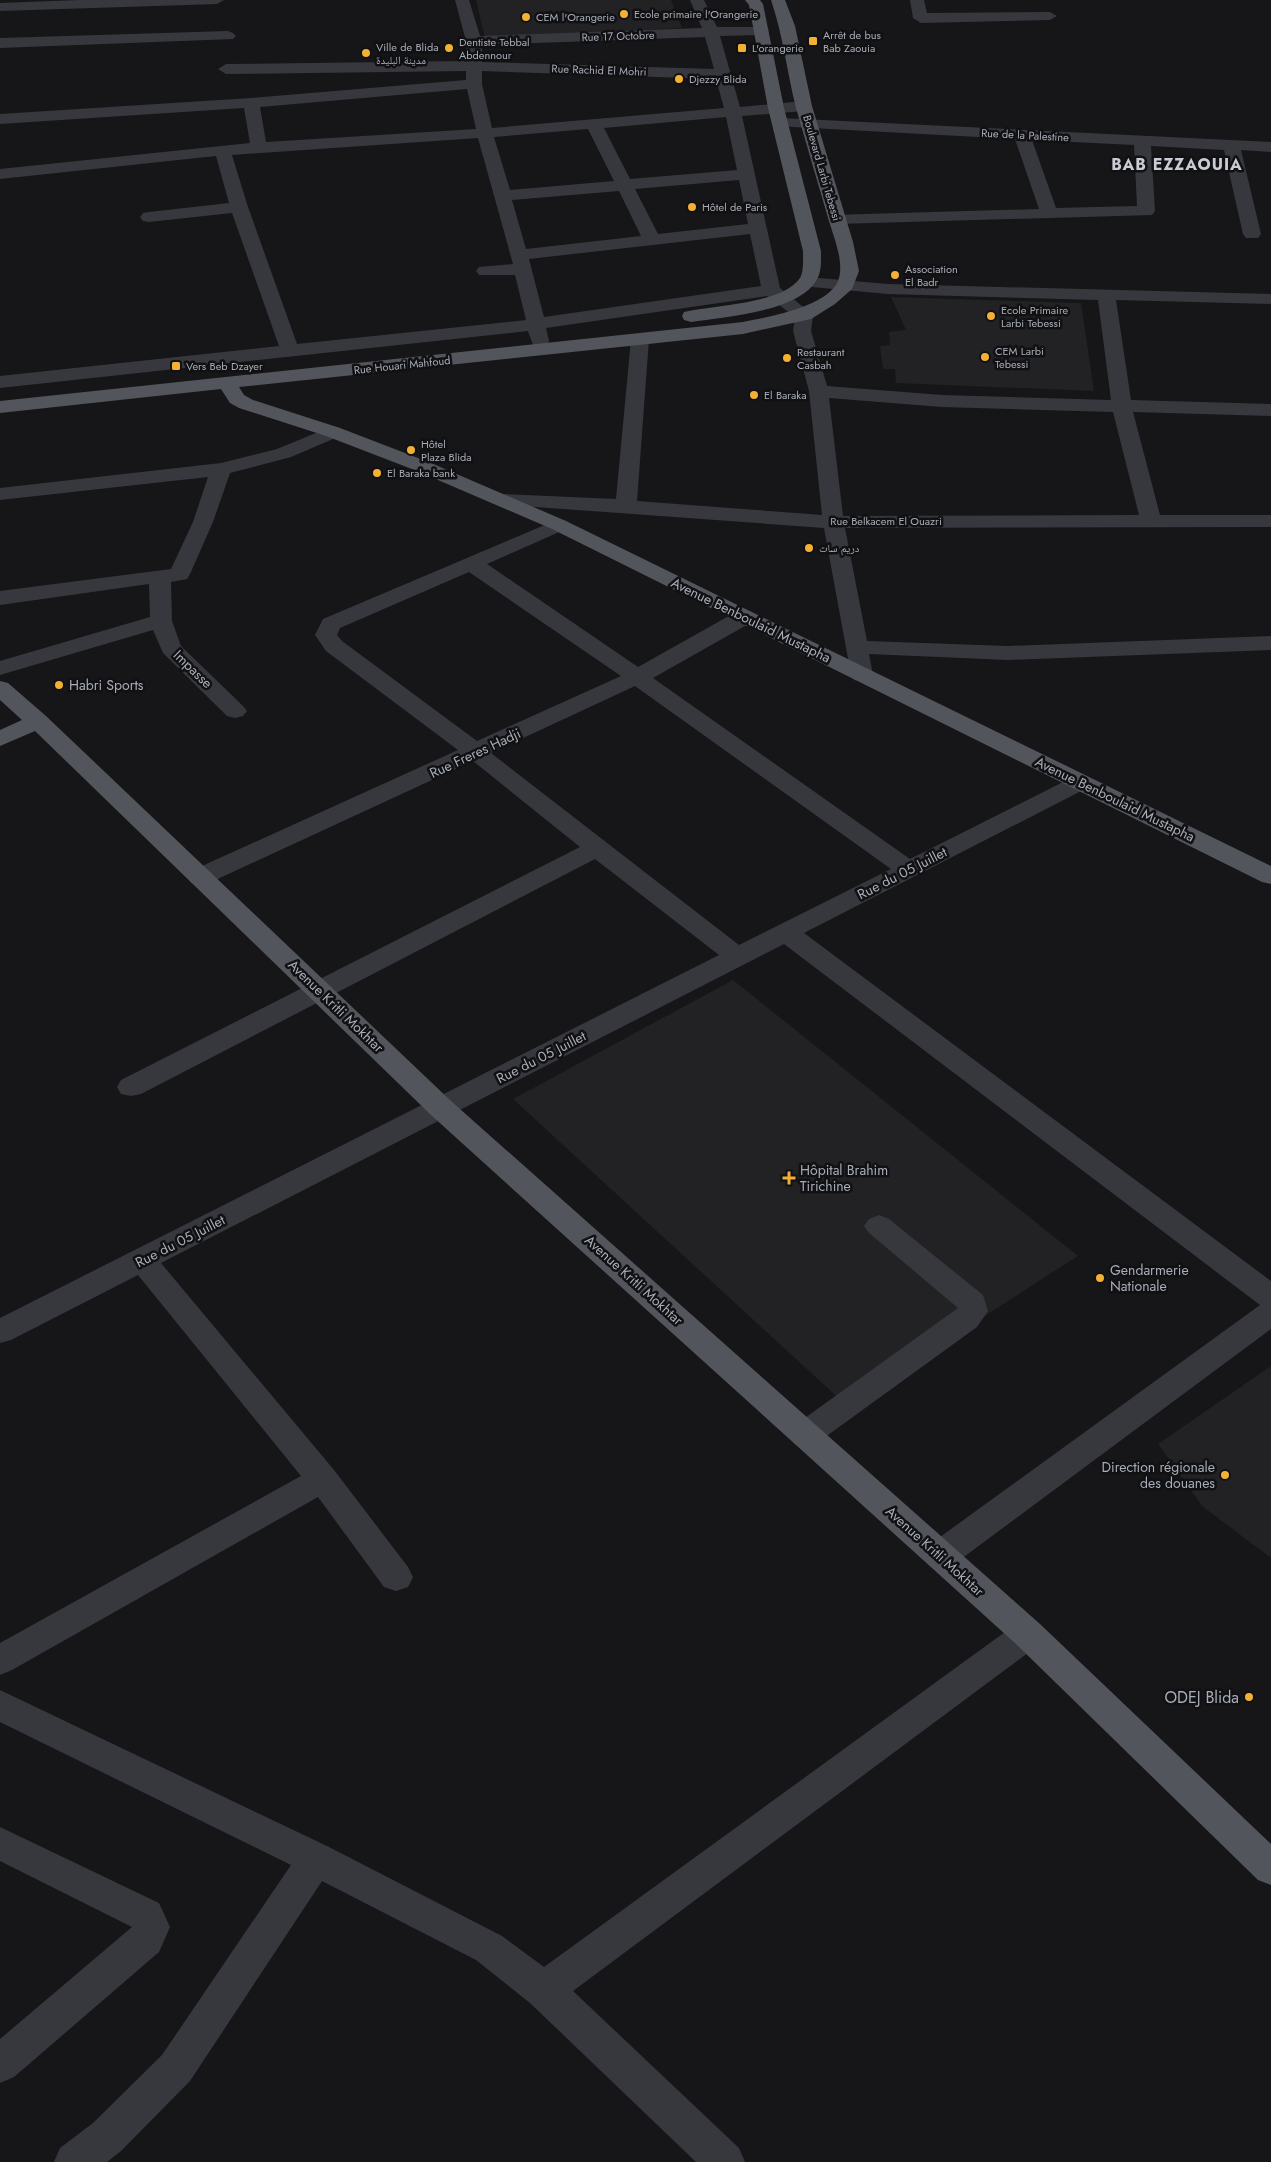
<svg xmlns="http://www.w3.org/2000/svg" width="1271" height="2162" viewBox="0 0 1271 2162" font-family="Jost,'Noto Naskh Arabic',sans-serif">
<rect width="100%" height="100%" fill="#161618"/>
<path fill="#222225" d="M 476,0 L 671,0 L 682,28 L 485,38 Z
M 891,297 L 1081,303 L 1094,391 L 896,383 L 895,369 L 883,369 L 880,346 L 890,345 L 889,332 L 906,330 Z
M 733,980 L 1078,1256 L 846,1405 L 513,1099 Z
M 1271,1366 L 1271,1558 L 1202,1506 L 1158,1444 Z"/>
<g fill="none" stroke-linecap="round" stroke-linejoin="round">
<path fill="#37383d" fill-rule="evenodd" d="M 79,0 L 224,0 L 217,4 L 0,11 L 0,3 Z
M 455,0 L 469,0 L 480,36 L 702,28 L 690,0 L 704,0 L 717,27 L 766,27 L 769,30 L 761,35 L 720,36 L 740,107 L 804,101 L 812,106 L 804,111 L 742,116 L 780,288 L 813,315 L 811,331 L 827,386 L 942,395 L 1111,400 L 1098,300 L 888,294 L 801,286 L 798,282 L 801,278 L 807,277 L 888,284 L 1271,294 L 1271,304 L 1116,300 L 1131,400 L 1271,404 L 1271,416 L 1133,412 L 1160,515 L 1271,515 L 1271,527 L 845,528 L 867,641 L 1008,646 L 1271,636 L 1271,650 L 1008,660 L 869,654 L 873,675 L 870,680 L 862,682 L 854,680 L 851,675 L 824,528 L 495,504 L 492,500 L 495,496 L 502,494 L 616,499 L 631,339 L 633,335 L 647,335 L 649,339 L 637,501 L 822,515 L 809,391 L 793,331 L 795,317 L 767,296 L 546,328 L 549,341 L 547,345 L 533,345 L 528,331 L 0,388 L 0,376 L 279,346 L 232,213 L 149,222 L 143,221 L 140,217 L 143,213 L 149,212 L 229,203 L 216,156 L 0,179 L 0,169 L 250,143 L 244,108 L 0,124 L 0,114 L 251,98 L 466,80 L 466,71 L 226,74 L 218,69 L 226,64 L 466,61 L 466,41 ZM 705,37 L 714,69 L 482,62 L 482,45 ZM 482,71 L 716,79 L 724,108 L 492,128 L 482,84 ZM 467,89 L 476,129 L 266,142 L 260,107 ZM 726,117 L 737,170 L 630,179 L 604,128 ZM 588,129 L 614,181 L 510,190 L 494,137 ZM 478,138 L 513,264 L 479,267 L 476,271 L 479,275 L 515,275 L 526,320 L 297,344 L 248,207 L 232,155 ZM 739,180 L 748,224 L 658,234 L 635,189 ZM 619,191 L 641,236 L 526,249 L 512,200 ZM 750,234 L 761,286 L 544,317 L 529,259 ZM 829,398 L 942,407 L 1113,412 L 1139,515 L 843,516 Z
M 910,0 L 924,0 L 927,13 L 1050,12 L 1057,16 L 1050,20 L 921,23 L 913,18 Z
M 228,31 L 233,33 L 236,36 L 233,39 L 0,48 L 0,38 Z
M 781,118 L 1271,142 L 1271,152 L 1241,150 L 1261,234 L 1258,238 L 1246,238 L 1243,234 L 1224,150 L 1151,146 L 1155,211 L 1152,215 L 837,224 L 831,223 L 828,219 L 831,215 L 1039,209 L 1015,139 L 775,126 L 773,123 ZM 1032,140 L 1134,145 L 1137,206 L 1056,208 Z
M 333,426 L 340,428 L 343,432 L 340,436 L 291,457 L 230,473 L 213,522 L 190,574 L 187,579 L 171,582 L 172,621 L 181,646 L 243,706 L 247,711 L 243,716 L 235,718 L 227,716 L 163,653 L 153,630 L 0,675 L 0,661 L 150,617 L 149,584 L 0,605 L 0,591 L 171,569 L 193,522 L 208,477 L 0,500 L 0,488 L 221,463 L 277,449 Z
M 559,519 L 566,521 L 569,525 L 566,529 L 487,564 L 638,667 L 736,612 L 744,610 L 752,612 L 755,617 L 752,622 L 653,678 L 910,859 L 1073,777 L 1081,775 L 1089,777 L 1093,782 L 1089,787 L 804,933 L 1271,1281 L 1271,1329 L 953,1565 L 941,1569 L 929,1565 L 924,1555 L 929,1545 L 1260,1305 L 784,944 L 161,1263 L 334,1470 L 408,1567 L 413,1577 L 408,1587 L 396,1591 L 384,1587 L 318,1497 L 12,1670 L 0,1675 L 0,1643 L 301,1476 L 138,1275 L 11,1340 L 0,1343 L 0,1318 L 719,955 L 595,859 L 141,1094 L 131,1096 L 121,1094 L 117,1087 L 121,1080 L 580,847 L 473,761 L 209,883 L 200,885 L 191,883 L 187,877 L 191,871 L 458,750 L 326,651 L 315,635 L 323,619 ZM 469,572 L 621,676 L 477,741 L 342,641 L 337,635 L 340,628 ZM 635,686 L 891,869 L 739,945 L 491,753 Z
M 879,1215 L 889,1219 L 983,1295 L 988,1311 L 977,1327 L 817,1443 L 806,1446 L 795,1443 L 790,1434 L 795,1425 L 958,1308 L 869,1233 L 864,1226 L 869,1219 Z
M 1028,1620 L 1040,1624 L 1045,1634 L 1040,1644 L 573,1991 L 739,2148 L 745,2162 L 696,2162 L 530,2003 L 476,1960 L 322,1881 L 190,2081 L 121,2151 L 107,2162 L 54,2162 L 60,2148 L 93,2123 L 162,2055 L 291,1865 L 0,1722 L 0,1690 L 329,1847 L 502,1936 L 544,1967 L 1016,1624 Z
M 0,1827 L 159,1903 L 170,1927 L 159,1952 L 14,2077 L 0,2083 L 0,2039 L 132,1927 L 0,1861 Z"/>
<path fill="#53555c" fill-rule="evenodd" d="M 745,0 L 760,0 L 763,4 L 784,108 L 821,251 C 821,261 822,272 816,281 C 797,312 724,317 691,322 L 684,320 L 682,316 L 684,312 C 713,305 783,304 800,278 C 804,271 803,259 803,251 L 768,108 L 749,5 Z
M 771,0 L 785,0 L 795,26 L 812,106 L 853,242 L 859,271 L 852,289 L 835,304 L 811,319 L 743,334 L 239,387 L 244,395 L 253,400 L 340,428 L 431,463 L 566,521 L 1271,866 L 1271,884 L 1262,882 L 552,529 L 417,471 L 326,436 L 239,408 L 230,403 L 221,389 L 0,413 L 0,401 L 743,322 C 768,317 827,307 838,281 C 845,264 834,238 829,221 C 818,184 807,146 796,108 C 787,72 783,35 771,0 Z
M 0,681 L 8,683 L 46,716 L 451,1101 L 1040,1624 L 1271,1844 L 1271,1885 L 1258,1880 L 1016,1644 L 431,1115 L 35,731 L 0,746 L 0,730 L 22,720 L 0,700 Z"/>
</g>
<g fill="#f2b134" stroke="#111113" stroke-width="2">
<circle cx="624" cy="14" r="5"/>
<circle cx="526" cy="17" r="5"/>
<rect x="808" y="36" width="10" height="10" rx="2.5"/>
<circle cx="449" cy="48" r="5"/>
<rect x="737" y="43" width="10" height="10" rx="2.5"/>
<circle cx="366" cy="53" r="5"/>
<circle cx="679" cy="79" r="5"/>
<circle cx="692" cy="207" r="5"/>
<circle cx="895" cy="275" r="5"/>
<circle cx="991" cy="316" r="5"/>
<circle cx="985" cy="357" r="5"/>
<circle cx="787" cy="358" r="5"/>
<rect x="171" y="361" width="10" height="10" rx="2.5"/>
<circle cx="754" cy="395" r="5"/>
<circle cx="411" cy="450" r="5"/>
<circle cx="377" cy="473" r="5"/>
<circle cx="809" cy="548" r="5"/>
<circle cx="59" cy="685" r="5"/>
<path d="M786.5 1170.5h5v5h5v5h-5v5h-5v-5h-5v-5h5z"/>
<circle cx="1100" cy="1278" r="5"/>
<circle cx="1225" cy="1475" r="5"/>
<circle cx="1249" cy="1697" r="5"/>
</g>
<g text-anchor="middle" stroke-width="5" stroke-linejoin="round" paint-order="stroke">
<g font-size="11" fill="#a8adb8" stroke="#111113" text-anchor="start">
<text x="634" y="18">Ecole primaire l'Orangerie</text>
<text x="536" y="21">CEM l'Orangerie</text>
<text x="823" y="39">Arrêt de bus<tspan x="823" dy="13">Bab Zaouia</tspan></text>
<text x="459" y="46">Dentiste Tebbal<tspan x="459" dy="13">Abdennour</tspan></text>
<text x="376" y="51">Ville de Blida<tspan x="376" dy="13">مدينة البليدة</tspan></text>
<text x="752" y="52">L'orangerie</text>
<text x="689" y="83">Djezzy Blida</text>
<text x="702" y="211">Hôtel de Paris</text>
<text x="905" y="273">Association<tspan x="905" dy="13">El Badr</tspan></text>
<text x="1001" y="314">Ecole Primaire<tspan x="1001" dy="13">Larbi Tebessi</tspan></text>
<text x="995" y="355">CEM Larbi<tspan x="995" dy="13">Tebessi</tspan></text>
<text x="797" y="356">Restaurant<tspan x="797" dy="13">Casbah</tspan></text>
<text x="186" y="370">Vers Beb Dzayer</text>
<text x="764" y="399">El Baraka</text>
<text x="421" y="448">Hôtel<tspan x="421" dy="13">Plaza Blida</tspan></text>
<text x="387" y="477">El Baraka bank</text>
<text x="819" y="552">دريم سات</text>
</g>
<g font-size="11" fill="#a8adb8" stroke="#111113">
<text transform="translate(618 36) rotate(-2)" y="4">Rue 17 Octobre</text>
<text transform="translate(599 70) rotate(2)" y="4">Rue Rachid El Mohri</text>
<text transform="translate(1025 135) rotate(3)" y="4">Rue de la Palestine</text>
<text transform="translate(822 168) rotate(74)" y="4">Boulevard Larbi Tebessi</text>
<text transform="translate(402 365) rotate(-6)" y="4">Rue Houari Mahfoud</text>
<text x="886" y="525">Rue Belkacem El Ouazri</text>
</g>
<g font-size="14" fill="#a8adb8" stroke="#111113">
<text transform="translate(751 620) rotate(26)" y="5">Avenue Benboulaid Mustapha</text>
<text transform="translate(193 669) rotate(44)" y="5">Impasse</text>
<text transform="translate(475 753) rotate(-25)" y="5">Rue Freres Hadji</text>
<text transform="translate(1115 799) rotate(26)" y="5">Avenue Benboulaid Mustapha</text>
<text transform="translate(902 873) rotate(-27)" y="5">Rue du 05 Juillet</text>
<text transform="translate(336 1006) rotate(44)" y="5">Avenue Kritli Mokhtar</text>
<text transform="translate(541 1057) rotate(-27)" y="5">Rue du 05 Juillet</text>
<text transform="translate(180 1241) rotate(-27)" y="5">Rue du 05 Juillet</text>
<text transform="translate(634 1280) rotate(42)" y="5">Avenue Kritli Mokhtar</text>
<text transform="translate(935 1551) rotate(42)" y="5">Avenue Kritli Mokhtar</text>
</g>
<g font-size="14" fill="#a8adb8" stroke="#111113" text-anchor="start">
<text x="69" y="690">Habri Sports</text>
<text x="800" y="1175">Hôpital Brahim<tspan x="800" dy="16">Tirichine</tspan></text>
<text x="1110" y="1275">Gendarmerie<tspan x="1110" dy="16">Nationale</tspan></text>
<text x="1215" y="1472" text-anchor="end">Direction régionale<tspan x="1215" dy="16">des douanes</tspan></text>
</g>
<g font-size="16" font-weight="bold" letter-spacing="1" fill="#c9ccd4" stroke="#111113">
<text x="1177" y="170">BAB EZZAOUIA</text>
</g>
<g font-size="16" fill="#a8adb8" stroke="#111113" text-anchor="end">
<text x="1239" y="1703">ODEJ Blida</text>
</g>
</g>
</svg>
